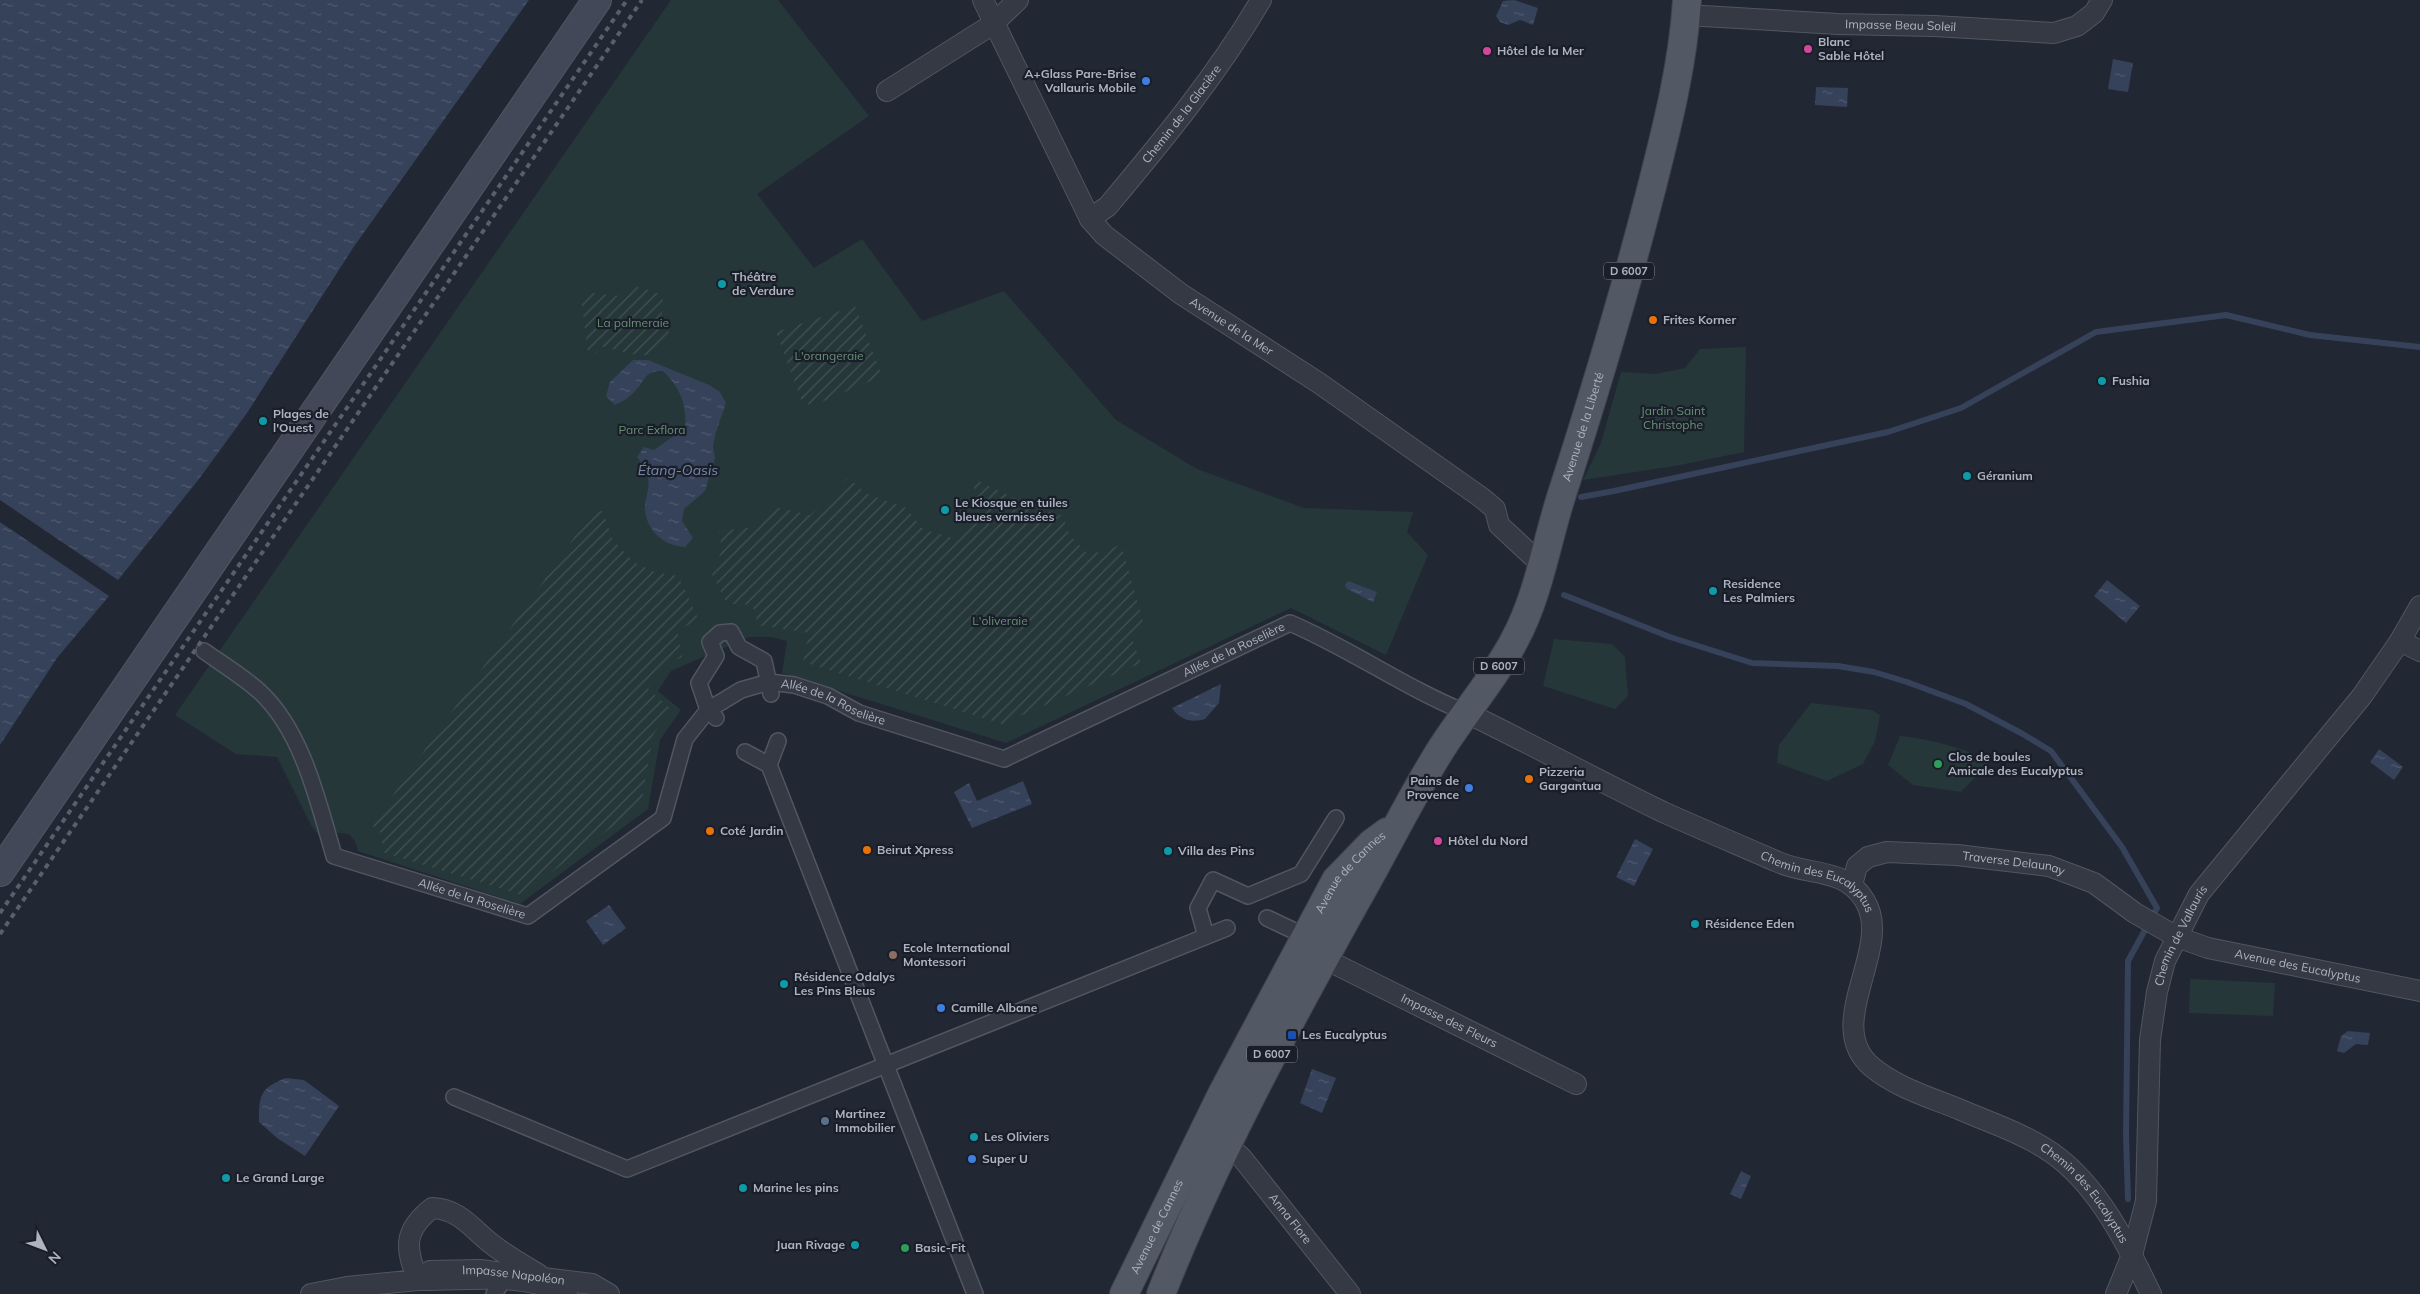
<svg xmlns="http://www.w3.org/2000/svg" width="2420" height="1294" viewBox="0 0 2420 1294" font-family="Mulish,sans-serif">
<defs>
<pattern id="garden-furrows" width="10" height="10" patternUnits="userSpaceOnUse" patternTransform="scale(1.25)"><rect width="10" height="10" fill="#263739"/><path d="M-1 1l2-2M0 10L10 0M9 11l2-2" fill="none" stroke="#435254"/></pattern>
<pattern id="water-ripples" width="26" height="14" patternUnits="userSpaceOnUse" patternTransform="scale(1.25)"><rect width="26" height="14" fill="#36415a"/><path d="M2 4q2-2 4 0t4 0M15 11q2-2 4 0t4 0" fill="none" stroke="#515a70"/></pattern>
</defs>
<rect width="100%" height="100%" fill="#212733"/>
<path fill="#263739" d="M 671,0 L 778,0 L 869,116 L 757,194 L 814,268 L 862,239 L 922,321 L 1004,291 L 1116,420 L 1197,469 L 1304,508 L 1413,512 L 1407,532 L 1428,555 L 1386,655 L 1291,608 L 1006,743 L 782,673 L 787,641 L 771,637 L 749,637 L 671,671 L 658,691 L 681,710 L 660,740 L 648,809 L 520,904 L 358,851 L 355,841 L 349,834 L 329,832 L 321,838 L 311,825 L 277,757 L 236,754 L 175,715 Z
M 1746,347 L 1744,452 L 1675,466 L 1583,480 L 1601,443 L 1621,372 L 1655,374 L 1685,368 L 1700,349 Z
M 1554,639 L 1612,644 L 1625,657 L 1628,696 L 1615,709 L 1543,686 Z
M 1811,703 L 1872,710 L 1880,715 L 1875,741 L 1863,764 L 1827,781 L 1777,763 L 1779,745 Z
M 1900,736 C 1924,738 1970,748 1989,763 L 1961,792 L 1913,785 L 1888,765 Z
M 2190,979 L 2275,983 L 2273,1016 L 2189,1013 Z"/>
<path fill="url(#garden-furrows)" d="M 633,285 L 663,295 L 662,314 L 669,332 C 664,345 658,344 653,355 L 636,355 L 600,346 L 597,353 L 588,352 L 581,297 L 592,293 L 617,296 Z
M 855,306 L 882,376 L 812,406 L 802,402 L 776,332 Z
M 846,479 L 856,484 L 865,493 L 906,508 L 923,529 L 952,538 L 966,532 L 978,511 L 973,494 L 976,480 L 1028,504 L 1063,516 L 1069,534 L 1087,553 L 1104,552 L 1121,544 L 1144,625 L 1130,634 L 1141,663 L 1002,724 L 803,662 L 809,633 L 757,625 L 755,610 L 745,604 L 727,604 L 712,574 L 722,550 L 719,531 L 754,527 L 775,507 L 810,515 L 839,491 Z
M 603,511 L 612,539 L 634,562 L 655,572 L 678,576 L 699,620 L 677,630 L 682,657 L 664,666 L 648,689 L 672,710 L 653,735 L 641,805 L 521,895 L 382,852 L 382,834 L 372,825 L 592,512 Z"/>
<path fill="url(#water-ripples)" d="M 0,0 L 529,0 L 353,248 L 247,413 L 199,479 L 118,580 L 0,500 Z
M 1514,0 L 1538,8 L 1533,25 L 1520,20 L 1508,25 L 1500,22 L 1496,16 L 1503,1 Z
M 2113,59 L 2133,63 L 2128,92 L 2108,89 Z
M 1816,87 L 1848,88 L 1847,107 L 1815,105 Z
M 633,360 L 648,360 L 709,385 L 720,392 L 726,403 L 716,432 L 713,446 L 715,458 L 705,491 L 684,509 L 682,521 L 693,538 L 685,547 C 664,546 647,531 645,510 C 644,501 650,490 648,478 C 647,471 641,463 637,457 L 644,447 L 654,450 L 685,428 C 687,405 680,387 663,371 C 643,371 647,379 635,391 C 629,398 623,401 615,405 L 606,396 L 610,382 Z
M 0,522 L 109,596 L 57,658 L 0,745 Z
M 2107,580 L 2140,606 L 2126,623 L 2094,596 Z
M 1348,581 L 1377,592 L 1373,602 L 1347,589 L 1345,585 Z
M 1221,684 L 1219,703 L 1205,719 C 1191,723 1180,720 1172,708 Z
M 2379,749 L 2403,767 L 2394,780 L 2370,762 Z
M 1023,781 L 1032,804 L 972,828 L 954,792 L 969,783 L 977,801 Z
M 1635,839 L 1653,849 L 1634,886 L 1616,877 Z
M 609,905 L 626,928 L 603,945 L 586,921 Z
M 2348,1031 L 2370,1033 L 2368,1045 L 2356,1044 L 2344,1053 L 2337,1051 L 2341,1036 Z
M 1312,1069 L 1336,1078 L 1322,1113 L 1300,1103 Z
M 286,1078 L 304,1080 L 339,1106 L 305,1156 L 277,1138 L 259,1122 C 259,1095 260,1088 286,1078 Z
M 1741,1171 L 1751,1176 L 1741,1199 L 1730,1194 Z"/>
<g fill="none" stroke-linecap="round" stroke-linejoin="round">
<path stroke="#36415a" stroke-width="6" d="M 1581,497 L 1614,491 L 1888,432 L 1961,408 L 2096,332 L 2226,315 L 2310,335 L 2420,347
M 1564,595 L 1670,637 L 1752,663 L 1838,666 L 1874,672 L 1907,682 L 1966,704 L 2021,733 L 2051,751 L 2122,847 L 2157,908 L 2128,961 L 2126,1136 L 2128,1199"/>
<defs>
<g id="pedestrian">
<path id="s1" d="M 204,651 C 222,664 242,676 259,691 C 302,730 318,801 334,856 L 528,916 L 663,818 L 685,739 L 708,710 L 741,690 L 769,682 L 794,685 L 828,696 L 859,713 L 1004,759 L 1290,623 C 1351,649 1405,688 1467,713"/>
<path d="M 716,718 L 708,710 L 699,683 L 716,656 L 710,642 L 720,633 L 731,632 L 739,647 L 764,661 L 771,694"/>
<path d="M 778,741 L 769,765 L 975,1294"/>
<path d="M 745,752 L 769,765"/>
<path d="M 1267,918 L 1305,936"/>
<path d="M 1206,936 L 1198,908 L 1213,880 L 1248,896 L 1301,874 L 1336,818"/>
<path d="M 454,1097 L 627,1169 L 1227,928"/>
<path d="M 494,1294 L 504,1279"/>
</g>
<g id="minor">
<path id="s2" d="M 983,0 L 1090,219 L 1104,235 L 1181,294 L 1319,383 L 1482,498 L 1495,509 L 1499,525 L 1543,566"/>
<path id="s3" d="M 1686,15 L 1838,24 L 1934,26 L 2054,33 L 2077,26 L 2094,13 L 2102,0"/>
<path d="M 887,91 L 993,24 L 1018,0"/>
<path id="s4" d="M 1090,219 L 1108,206 C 1164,139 1217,75 1261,0"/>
<path d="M 2400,641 L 2420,651"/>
<path id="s5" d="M 1467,713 C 1533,745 1597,780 1663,812 C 1701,829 1739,845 1778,862 C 1809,876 1845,867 1865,901 C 1894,949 1821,1024 1872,1067 C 1897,1088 1932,1098 1961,1110 C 1991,1123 2025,1134 2052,1153 C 2098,1185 2127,1244 2151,1294"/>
<path id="s6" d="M 1852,885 L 1857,866 L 1868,857 L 1887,852 L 1957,855 L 2049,866 L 2094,883 L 2135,913 L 2177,937 L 2208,948 L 2420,991"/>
<path id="s7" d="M 1323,958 L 1576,1084"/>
<path id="s8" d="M 1227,1144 L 1242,1158 L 1350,1294"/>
<path d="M 311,1294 L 347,1287 L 418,1280 C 405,1248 403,1231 432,1208 C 460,1209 472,1229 493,1245 C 507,1256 523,1265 538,1274"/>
<path id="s9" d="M 567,1294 C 520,1271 468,1281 418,1280 L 430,1271 L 480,1270 L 592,1284 L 609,1294"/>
<path id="s10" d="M 2116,1294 L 2132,1255 L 2146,1201 L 2150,1040 L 2157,992 L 2165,961 L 2199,894 L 2362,696 L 2400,641 L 2420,606"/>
</g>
<path id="secondary" d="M 0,872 L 597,0"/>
<g id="primary">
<path id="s11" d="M 1124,1294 L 1223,1092 L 1336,880 L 1372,843 L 1387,832"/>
<path id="s12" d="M 1161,1294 C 1215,1157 1285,1029 1356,901 C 1383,854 1407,805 1435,759 C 1459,718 1492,683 1514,641 C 1539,595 1546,543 1562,494 C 1594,395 1624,295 1650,194 C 1666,131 1683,66 1687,0"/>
</g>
</defs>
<use href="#pedestrian" stroke="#515662" stroke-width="18"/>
<use href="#minor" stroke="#515662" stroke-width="22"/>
<use href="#secondary" stroke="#515662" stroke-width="30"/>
<use href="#primary" stroke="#3d424e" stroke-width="30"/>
<use href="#pedestrian" stroke="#343944" stroke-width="15"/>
<use href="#minor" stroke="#343944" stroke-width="20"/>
<use href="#secondary" stroke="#424857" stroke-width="28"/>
<use href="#primary" stroke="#525864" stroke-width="28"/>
<path stroke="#585f6d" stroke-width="4" stroke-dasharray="5 5" stroke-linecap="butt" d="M 0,913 L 627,0
M 0,934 L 642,0"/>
</g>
<g fill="#d1479c" stroke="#191e29" stroke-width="2">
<circle cx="1808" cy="49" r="5"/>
<circle cx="1487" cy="51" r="5"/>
<circle cx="1438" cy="841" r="5"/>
</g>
<g fill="#3f7fe0" stroke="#191e29" stroke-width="2">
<circle cx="1146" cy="81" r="5"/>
<circle cx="1469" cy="788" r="5"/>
<circle cx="941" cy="1008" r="5"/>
<circle cx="972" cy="1159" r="5"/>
</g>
<g fill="#0f9aa8" stroke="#191e29" stroke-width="2">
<circle cx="722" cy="284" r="5"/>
<circle cx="2102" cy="381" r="5"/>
<circle cx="263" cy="421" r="5"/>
<circle cx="1967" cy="476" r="5"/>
<circle cx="945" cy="510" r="5"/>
<circle cx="1713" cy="591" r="5"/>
<circle cx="1168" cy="851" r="5"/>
<circle cx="1695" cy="924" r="5"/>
<circle cx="784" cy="984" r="5"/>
<circle cx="974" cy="1137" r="5"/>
<circle cx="226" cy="1178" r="5"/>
<circle cx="743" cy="1188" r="5"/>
<circle cx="855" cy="1245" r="5"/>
</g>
<g fill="#e8710a" stroke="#191e29" stroke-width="2">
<circle cx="1653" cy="320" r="5"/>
<circle cx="1529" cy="779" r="5"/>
<circle cx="710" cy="831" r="5"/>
<circle cx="867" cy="850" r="5"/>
</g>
<g fill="#2e9e5b" stroke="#191e29" stroke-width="2">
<circle cx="1938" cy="764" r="5"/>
<circle cx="905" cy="1248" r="5"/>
</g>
<circle fill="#8d6e63" stroke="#191e29" stroke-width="2" cx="893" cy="955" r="5"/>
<rect fill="#1a4fb4" stroke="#191e29" stroke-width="2" x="1287" y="1030" width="10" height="10" rx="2.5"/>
<circle fill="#5c6f8a" stroke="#191e29" stroke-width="2" cx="825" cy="1121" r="5"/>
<g text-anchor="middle" stroke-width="4.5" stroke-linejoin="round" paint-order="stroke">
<g fill="#191e29" stroke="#818693" stroke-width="1">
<rect x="1604" y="262.5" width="50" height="17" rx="4"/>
<rect x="1474" y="657.5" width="50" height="17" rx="4"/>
<rect x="1247" y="1045.5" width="50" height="17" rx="4"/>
</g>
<g font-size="11" font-weight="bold" fill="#aeb3c1">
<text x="1629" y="275">D 6007</text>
<text x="1499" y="670">D 6007</text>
<text x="1272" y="1058">D 6007</text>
</g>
<g font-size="12" fill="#aeb3c1" stroke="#191e29">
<text dy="4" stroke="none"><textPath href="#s3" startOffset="215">Impasse Beau Soleil</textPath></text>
<text dy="4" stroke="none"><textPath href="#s4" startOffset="140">Chemin de la Glacière</textPath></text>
<text dy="4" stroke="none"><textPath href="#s2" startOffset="422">Avenue de la Mer</textPath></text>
<text dy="4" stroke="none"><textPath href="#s12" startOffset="969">Avenue de la Liberté</textPath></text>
<text dy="4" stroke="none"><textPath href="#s1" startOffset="1311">Allée de la Roselière</textPath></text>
<text dy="4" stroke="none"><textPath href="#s1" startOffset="876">Allée de la Roselière</textPath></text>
<text dy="4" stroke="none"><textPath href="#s6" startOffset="181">Traverse Delaunay</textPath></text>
<text dy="4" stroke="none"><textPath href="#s11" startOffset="480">Avenue de Cannes</textPath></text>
<text dy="4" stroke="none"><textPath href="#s5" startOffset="391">Chemin des Eucalyptus</textPath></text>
<text dy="4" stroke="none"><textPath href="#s1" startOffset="396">Allée de la Roselière</textPath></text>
<text dy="4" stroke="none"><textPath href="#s10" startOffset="369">Chemin de Vallauris</textPath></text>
<text dy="4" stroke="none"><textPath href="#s6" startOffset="488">Avenue des Eucalyptus</textPath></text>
<text dy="4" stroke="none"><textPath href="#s7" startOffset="141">Impasse des Fleurs</textPath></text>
<text dy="4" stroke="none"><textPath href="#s5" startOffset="870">Chemin des Eucalyptus</textPath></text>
<text dy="4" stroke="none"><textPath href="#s8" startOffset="98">Anna Flore</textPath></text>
<text dy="4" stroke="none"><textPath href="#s11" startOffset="75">Avenue de Cannes</textPath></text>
<text dy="4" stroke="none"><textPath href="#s9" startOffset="250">Impasse Napoléon</textPath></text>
</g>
<g font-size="12" font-weight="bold" fill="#aeb3c1" stroke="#191e29" text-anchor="start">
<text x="1818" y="46">Blanc<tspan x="1818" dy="14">Sable Hôtel</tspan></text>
<text x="1497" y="55">Hôtel de la Mer</text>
<text x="1136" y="78" text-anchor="end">A+Glass Pare-Brise<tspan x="1136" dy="14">Vallauris Mobile</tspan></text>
<text x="732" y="281">Théâtre<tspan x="732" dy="14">de Verdure</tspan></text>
<text x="1663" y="324">Frites Korner</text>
<text x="2112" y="385">Fushia</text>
<text x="273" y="418">Plages de<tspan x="273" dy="14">l'Ouest</tspan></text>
<text x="1977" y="480">Géranium</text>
<text x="955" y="507">Le Kiosque en tuiles<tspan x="955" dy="14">bleues vernissées</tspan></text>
<text x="1723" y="588">Residence<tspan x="1723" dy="14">Les Palmiers</tspan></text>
<text x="1948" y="761">Clos de boules<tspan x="1948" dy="14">Amicale des Eucalyptus</tspan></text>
<text x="1539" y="776">Pizzeria<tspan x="1539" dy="14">Gargantua</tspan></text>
<text x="1459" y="785" text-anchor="end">Pains de<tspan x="1459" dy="14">Provence</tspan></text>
<text x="720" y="835">Coté Jardin</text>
<text x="1448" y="845">Hôtel du Nord</text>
<text x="877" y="854">Beirut Xpress</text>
<text x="1178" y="855">Villa des Pins</text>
<text x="1705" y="928">Résidence Eden</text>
<text x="903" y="952">Ecole International<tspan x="903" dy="14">Montessori</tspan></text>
<text x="794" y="981">Résidence Odalys<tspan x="794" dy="14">Les Pins Bleus</tspan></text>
<text x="951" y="1012">Camille Albane</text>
<text x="1302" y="1039">Les Eucalyptus</text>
<text x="835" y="1118">Martinez<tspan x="835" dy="14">Immobilier</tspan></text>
<text x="984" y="1141">Les Oliviers</text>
<text x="982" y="1163">Super U</text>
<text x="236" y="1182">Le Grand Large</text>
<text x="753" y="1192">Marine les pins</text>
<text x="845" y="1249" text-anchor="end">Juan Rivage</text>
<text x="915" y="1252">Basic-Fit</text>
</g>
<g font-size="12" fill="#688f75" stroke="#191e29">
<text x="633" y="327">La palmeraie</text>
<text x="829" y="360">L'orangeraie</text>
<text x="1673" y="415">Jardin Saint<tspan x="1673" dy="14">Christophe</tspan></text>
<text x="652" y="434">Parc Exflora</text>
<text x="1000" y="625">L'oliveraie</text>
</g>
<g font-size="14" font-style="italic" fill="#7888a8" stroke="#191e29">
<text x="678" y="475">Étang-Oasis</text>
</g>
</g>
<g transform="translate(45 1249) rotate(132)" stroke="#191e29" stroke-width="4" paint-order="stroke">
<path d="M0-4L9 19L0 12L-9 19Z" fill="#aeb3c1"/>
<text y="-8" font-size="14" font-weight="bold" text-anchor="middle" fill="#aeb3c1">N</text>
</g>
</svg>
